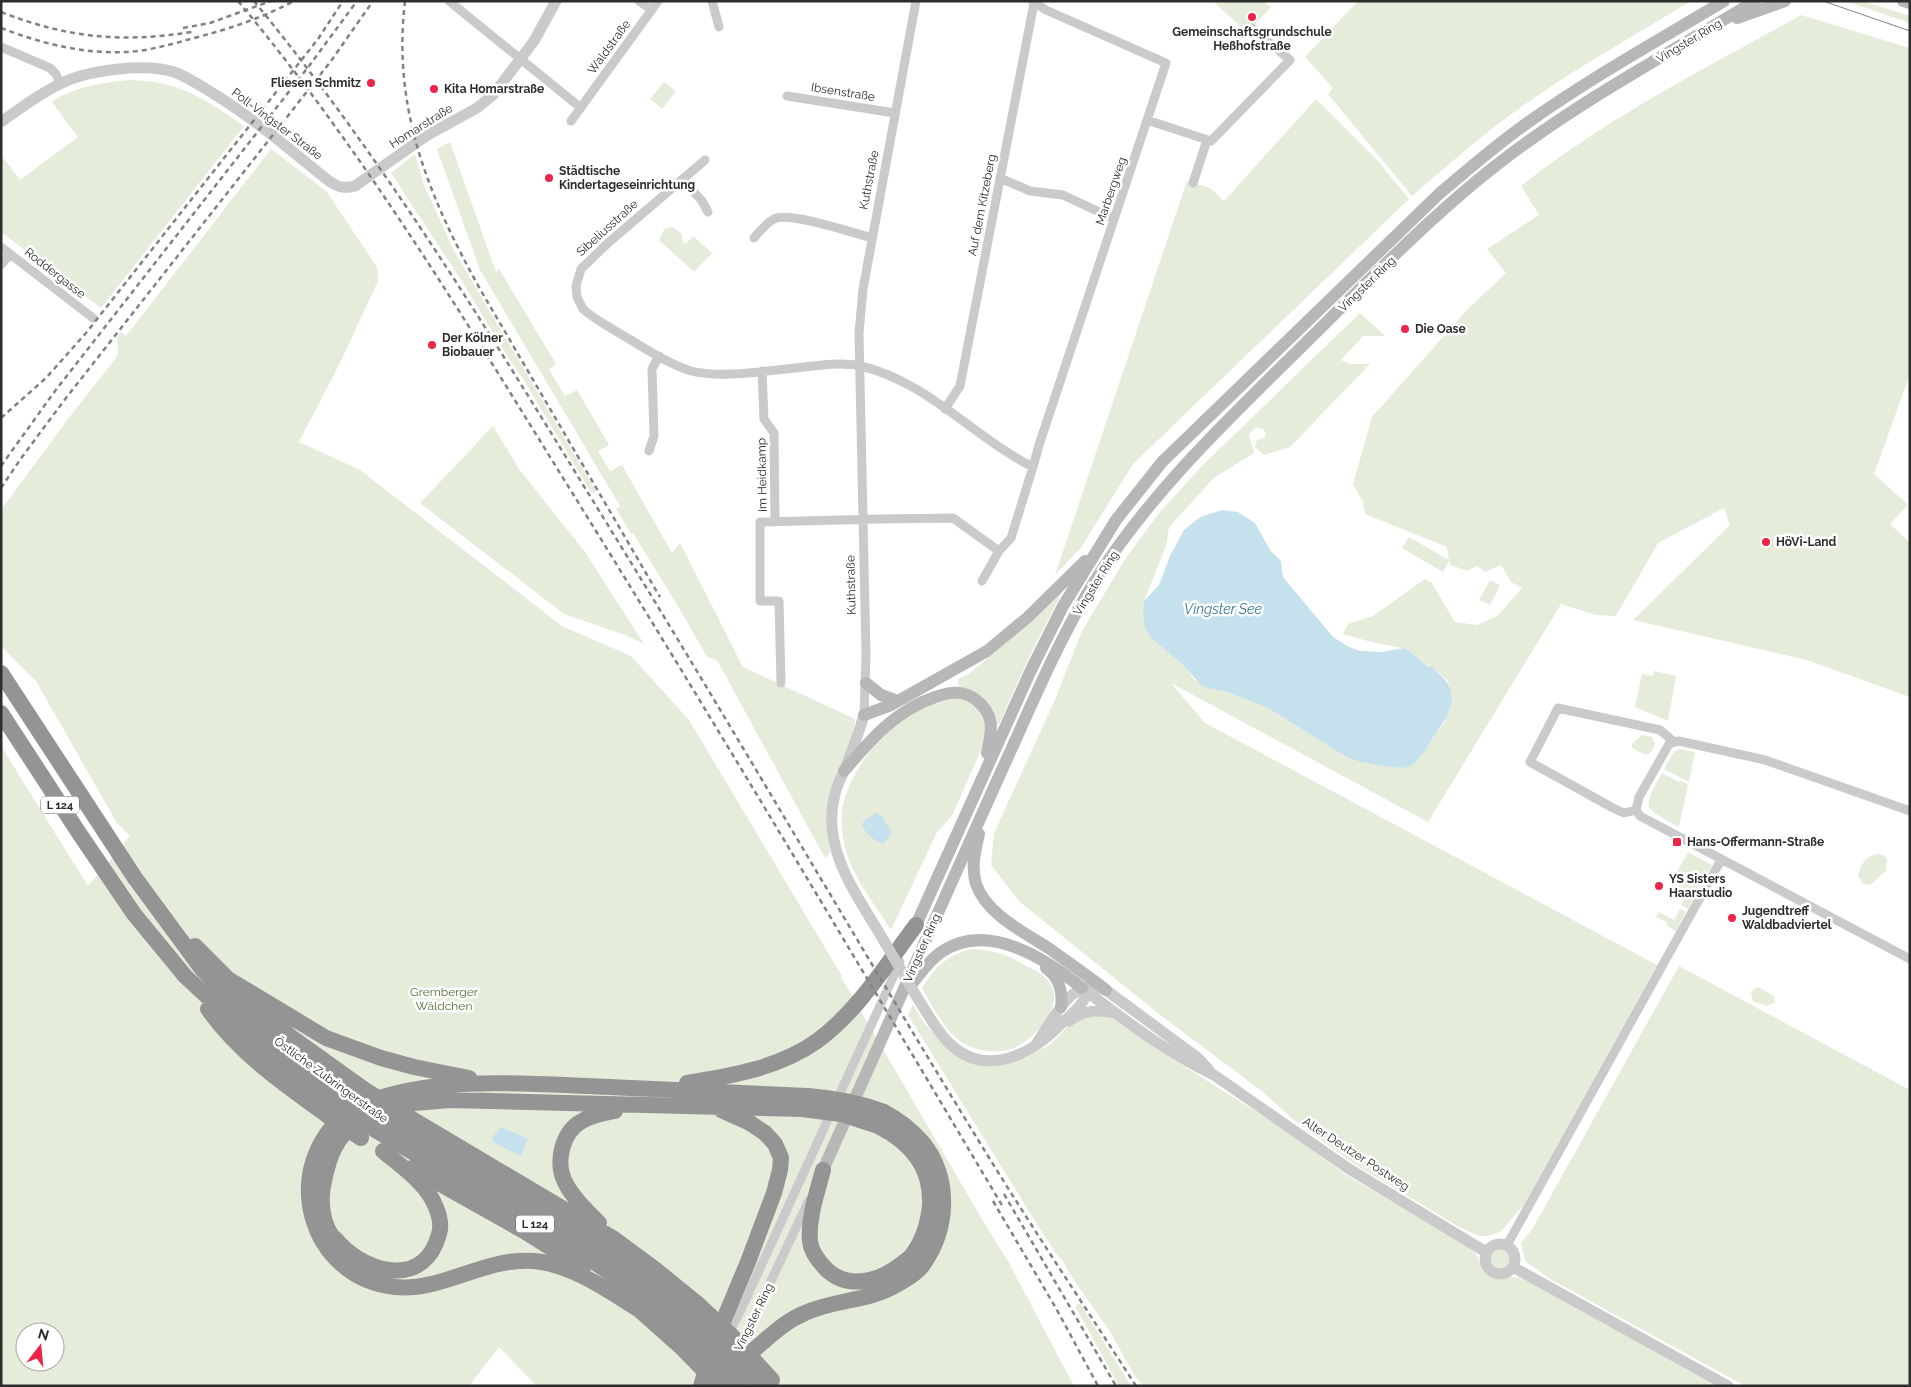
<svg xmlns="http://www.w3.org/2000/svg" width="1911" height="1387" viewBox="0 0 1911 1387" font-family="Raleway,sans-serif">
<rect width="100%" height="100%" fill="#fff"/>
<path fill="#e5ecda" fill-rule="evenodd" d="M 1213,1 L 1263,1 L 1271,7 L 1247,33 Z
M 1358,1 L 1691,1 C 1638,33 1585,63 1534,98 C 1491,127 1452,162 1412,196 L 1328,94 L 1333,88 L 1305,57 Z
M 1845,1 L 1862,1 L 1910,16 L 1910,23 Z
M 1801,15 L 1910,48 L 1910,374 L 1874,474 L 1908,505 L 1890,524 L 1910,543 L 1910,697 L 1807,660 L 1633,620 L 1730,525 L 1724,508 L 1658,543 L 1616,616 L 1596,615 L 1561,604 L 1428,822 L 1171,683 L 1205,723 L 1657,965 L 1524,1205 L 1500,1232 L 1488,1236 L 1479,1236 L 1459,1227 L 1354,1164 L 1296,1122 L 1263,1092 L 1159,1014 L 1020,902 L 991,865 L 994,833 L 1054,702 L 1082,631 L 1126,558 L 1159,513 L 1204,464 L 1360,313 L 1385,336 L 1363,336 L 1341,360 L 1350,364 L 1370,364 L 1290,447 L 1264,455 L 1255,447 L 1257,440 L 1264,438 L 1266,434 L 1263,429 L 1255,428 L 1249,434 L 1254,453 L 1214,478 L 1169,527 L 1166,546 L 1144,601 L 1146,630 L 1152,639 L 1181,663 L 1195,680 L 1213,689 L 1228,692 L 1268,708 L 1348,758 L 1389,766 L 1404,767 L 1412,764 L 1419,758 L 1444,723 L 1452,697 L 1448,681 L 1434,669 L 1413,656 L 1407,649 L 1371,642 L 1343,634 L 1348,624 L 1373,616 L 1425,579 L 1431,582 L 1455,622 L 1477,625 L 1497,616 L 1522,588 L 1511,582 L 1501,565 L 1486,572 L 1477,566 L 1467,571 L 1451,565 L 1449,561 L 1443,572 L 1402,548 L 1409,537 L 1449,560 L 1447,547 L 1365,514 L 1363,502 L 1353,484 L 1372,417 L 1467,310 L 1506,273 L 1487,249 L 1539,215 L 1521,186 C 1606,118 1706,68 1801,15 Z
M 130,80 C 180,81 205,99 244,126 L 101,308 L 1,232 L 1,155 L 20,180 L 78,137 L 52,102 C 73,87 105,82 130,80 Z
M 664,82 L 676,91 L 662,109 L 650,99 Z
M 1316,99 L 1377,160 L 1409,199 L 1133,464 L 1080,549 L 1055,575 L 1187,181 L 1210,188 L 1224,201 Z
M 450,142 L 496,272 L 499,269 L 556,364 L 549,369 L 565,396 L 577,390 L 609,445 L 598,451 L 610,471 L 622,465 L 672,553 L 680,543 L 743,667 L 855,719 L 852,739 L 830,792 L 826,822 L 830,853 L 825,858 L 717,660 L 707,657 L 679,608 L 633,533 L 631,534 L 616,509 L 620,506 L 480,270 L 437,149 Z
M 271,149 L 326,191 L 377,267 L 378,281 L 340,363 L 299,442 L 360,470 L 562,626 L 631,656 L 689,720 L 842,976 L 841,977 L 980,1216 L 1009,1263 L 1074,1386 L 537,1386 L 499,1347 L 469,1386 L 1,1386 L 1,746 L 88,886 L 130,836 L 117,823 L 36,681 L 1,646 L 1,510 L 68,419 L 116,358 L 118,353 L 117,337 L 121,332 L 126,336 ZM 25,1332 L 55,1332 L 55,1362 L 25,1362 Z
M 415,154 L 424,185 L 453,249 L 596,491 L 592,494 L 522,377 L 510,361 L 463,283 L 391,173 Z
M 673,227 L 682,234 L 683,243 L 686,244 L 693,236 L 712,253 L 694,272 L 659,240 L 665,228 Z
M 493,426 L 519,469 L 585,552 L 644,644 L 625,635 L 564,614 L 420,503 Z
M 1490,580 L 1500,585 L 1490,605 L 1479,600 Z
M 1065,587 L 1031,653 L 999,724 L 995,723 L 959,687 L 958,679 L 969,674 L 1032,621 Z
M 1654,671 L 1676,676 L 1668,721 L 1635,707 L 1642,674 L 1653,676 Z
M 960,697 L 980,707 L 987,727 L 984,743 L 952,816 L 937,832 L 891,930 C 875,905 854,879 846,850 C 842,836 839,815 844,801 C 855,762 892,718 930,703 C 939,700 951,699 960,697 Z
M 1642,735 L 1652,737 L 1655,744 L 1651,752 L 1646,755 L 1632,748 L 1632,744 Z
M 1679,749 L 1695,752 L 1689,782 L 1664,769 L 1674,752 Z
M 1662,773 L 1679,782 L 1681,781 L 1688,785 L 1679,827 C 1642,807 1642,810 1662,773 Z
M 1688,852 L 1712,865 L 1688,909 L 1681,905 L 1685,897 L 1668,888 Z
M 1878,854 L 1884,855 L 1887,860 L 1886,871 L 1870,885 L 1863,884 L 1858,876 C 1861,864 1865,856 1878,854 Z
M 1680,909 L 1686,912 L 1676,931 L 1667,926 L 1668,923 L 1656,917 L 1659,912 L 1674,920 Z
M 972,949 C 993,950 1009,955 1026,966 C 1033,969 1040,973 1046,978 C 1069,1002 1037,1038 1014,1048 C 997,1055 970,1051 956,1038 C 941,1024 932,1005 922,988 C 936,966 947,955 972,949 Z
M 1679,966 L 1910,1090 L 1910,1386 L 1745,1386 L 1550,1279 L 1525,1261 L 1521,1243 L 1533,1228 Z
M 1758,987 L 1774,996 L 1775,1002 L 1766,1006 L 1753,1001 L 1751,993 L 1754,989 Z
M 913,1004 L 924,1023 L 948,1048 L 963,1058 L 1025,1058 L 1051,1044 L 1070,1024 L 1082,1015 L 1101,1013 L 1118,1019 L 1158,1050 L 1282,1128 L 1346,1175 L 1461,1242 C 1466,1245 1472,1249 1476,1254 C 1481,1263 1479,1271 1490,1277 C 1498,1281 1505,1277 1513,1277 C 1522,1277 1531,1282 1539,1286 L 1716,1386 L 1144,1386 L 1136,1378 L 1109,1330 L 1069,1273 L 1063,1261 L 1057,1255 L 1038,1226 L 908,1015 Z
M1488 1258a11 11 0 1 1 22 0a11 11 0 1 1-22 0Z
M 1080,1303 L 1131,1386 L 1119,1386 L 1075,1306 Z"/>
<path fill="#c5e1ed" d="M 1222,510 L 1238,512 L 1255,523 L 1270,550 L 1281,561 L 1283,577 L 1333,637 L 1349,647 L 1360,651 L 1381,652 L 1404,648 C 1410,651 1418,659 1425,664 C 1427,666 1429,666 1431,667 C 1434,668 1437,672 1439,674 C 1464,694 1447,718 1433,738 C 1427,747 1419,763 1408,767 C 1398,770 1359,762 1348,758 L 1268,708 L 1228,692 L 1207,688 L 1201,685 L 1181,663 L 1152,639 L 1146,630 L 1143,616 L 1144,601 L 1159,585 L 1170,556 L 1184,530 L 1200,517 Z
M 876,813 L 882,816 L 892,833 L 883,844 C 874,841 864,833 862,824 L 865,820 Z
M 501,1127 L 528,1139 L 521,1155 L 518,1155 L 494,1142 L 492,1138 Z"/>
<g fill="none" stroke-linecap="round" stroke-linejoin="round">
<path stroke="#cacaca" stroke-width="9" d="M 449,1 L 581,108
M 639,1 L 652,10
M 712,1 L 719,27
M 1,47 L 50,68 L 56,74 L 60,83
M 787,96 L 895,113
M 1147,120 L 1211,141 L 1290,60 L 1252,28
M 571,121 L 658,1
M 705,160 L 608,243 L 581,269 L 576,286 L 577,297 L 583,309 C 595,320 610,327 624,336 C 645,348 668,364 691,371 C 718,378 757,372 786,369 C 809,367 837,361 861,366 C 928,382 973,437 1033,467 L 1039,445 L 1166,63 L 1046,10 L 1032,1
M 1000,178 L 1030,191 L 1063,195 L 1114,219
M 683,180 L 702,201 L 708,212
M 1193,183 L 1207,140
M 754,238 C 760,231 766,223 774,219 C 789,211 853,233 872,238
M 1,247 L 93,318
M 1,265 L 10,254
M 762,371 L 764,419 L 774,433 L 775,521
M 945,409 L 960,386 L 1034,3
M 649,451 L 654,436 L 652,369 L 659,356
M 882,519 L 953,518 L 999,551
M 982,581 L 999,551 L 1011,538 L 1033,467
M 781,683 L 779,601 L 760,601 L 760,522 L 879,519
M 864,715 L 866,655 L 859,333 L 863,289 L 916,1
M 1674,742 L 1669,744 L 1639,797 L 1636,810 L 1640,816 L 1910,959
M 1674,742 L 1679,741 L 1765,760 L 1910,811
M 1636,810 L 1624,813 L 1613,808 L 1530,762 L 1558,708 L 1660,730 L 1674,742
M 1507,1245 L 1721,860
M 727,1336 L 740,1312 L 900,962
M 740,1347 L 809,1200"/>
<path stroke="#cacaca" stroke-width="11" d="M 1,122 C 21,108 40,93 62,83 C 89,70 144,63 174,72 C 188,77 201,86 214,94 C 255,119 291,151 329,181 C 338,187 344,189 355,186 L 426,136 L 477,108 L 493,95 L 534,41 L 556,1
M 864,715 C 859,733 852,751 845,769 C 841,778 837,785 835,794 C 820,849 858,896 884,941
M 1082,988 C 1124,1019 1166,1053 1214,1075 L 1349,1169 L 1486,1252
M 918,999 C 928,1014 936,1030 949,1043 C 986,1079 1032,1054 1061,1024 C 1071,1015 1088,1001 1088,987
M 1069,1021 C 1086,1009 1095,1010 1115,1013
M 1035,1046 C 1047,1029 1063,996 1083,988 C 1090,985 1099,988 1106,990 L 1198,1058 L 1209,1070
M1485 1259a15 15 0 1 1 30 0a15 15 0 1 1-30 0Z
M 1513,1267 L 1728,1386"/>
<path stroke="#b7b7b7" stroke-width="12" d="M 1903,1 L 1910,3
M 1737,18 L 1785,1
M 866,683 L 881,695 L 898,701
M 864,715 L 891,705 L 987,651 L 1028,617 L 1085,561
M 844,771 C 871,739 895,711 935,697 C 948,692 963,690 975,699 C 996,715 992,730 987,753
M 979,834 C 975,851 971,867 976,884 C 987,915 1024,932 1050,949 C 1069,963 1088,976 1106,990
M 916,925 L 1031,670 L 1063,606 L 1116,520 L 1162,462 L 1440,193 C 1470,168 1498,143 1530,121 C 1592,77 1659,40 1724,1
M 1046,968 C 1059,977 1063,992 1061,1007
M 909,987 C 919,976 927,962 940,953 C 986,920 1045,958 1082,988
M 823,1170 C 880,1041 937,912 996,783 C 1027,716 1055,646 1094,582 C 1145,501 1213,434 1281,367 C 1350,300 1419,226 1494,167 C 1575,103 1667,55 1755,1"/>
<path stroke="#949494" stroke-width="16" d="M 1,673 L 135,878 L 202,969 L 244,1013 L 283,1047 L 351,1097
M 1,713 L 79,833 L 134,914 L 185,976 L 274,1059 L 338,1105
M 195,946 L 252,1003 L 291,1037 L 365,1090
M 228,979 L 326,1038 L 381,1058 L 414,1067 L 469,1078
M 208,1009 C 239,1053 284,1084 327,1115
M 687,1083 C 731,1076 779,1068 817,1041 C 858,1011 886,965 916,925
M 368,1102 C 435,1077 516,1083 587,1086 C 661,1089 734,1093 808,1096
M 385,1111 L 414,1103 L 450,1100 L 802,1109
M 347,1113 C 278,1167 308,1278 395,1287 C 445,1292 490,1253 542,1262 C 580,1269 611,1293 643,1312
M 410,1118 L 614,1239 L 656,1270 L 699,1305
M 360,1122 C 336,1134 329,1157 324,1181 C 320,1197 321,1218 330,1233 C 332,1237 337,1240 340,1244 C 370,1275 425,1287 439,1234 C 444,1218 432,1195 420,1183 C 409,1171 395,1161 383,1151
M 391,1122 C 494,1183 602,1239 693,1319
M 374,1129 L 574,1248 L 633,1289 L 687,1333
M 412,1168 L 524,1231 L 583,1268
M 823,1170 C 817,1193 808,1218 810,1241 C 811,1252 820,1263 827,1270 C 849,1290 879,1281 900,1265 C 904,1262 909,1259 912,1255 C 923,1241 928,1224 930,1206 C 932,1167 911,1143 878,1126
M 599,1223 C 587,1211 572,1197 565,1182 C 555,1162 562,1132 582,1121 C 592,1115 604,1113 615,1111
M 635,1306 L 681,1347
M 717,1336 L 748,1262 L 774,1193 L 780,1170 L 781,1158 L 775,1144 L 765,1133 L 750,1123 L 721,1110
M 738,1362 C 762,1346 778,1324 805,1313 C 835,1299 869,1302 898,1284 C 905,1280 917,1273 922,1266 C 949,1229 951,1179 923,1143 C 912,1130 899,1120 884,1112
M 701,1386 L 709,1360"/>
<path stroke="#828282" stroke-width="1" d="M 1823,1 L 1910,31"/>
<path stroke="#828282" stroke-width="2.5" stroke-dasharray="5 4" stroke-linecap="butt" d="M 238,1 C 366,154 468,325 573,494 C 719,729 861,968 1003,1207
M 254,1 C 391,168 501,352 614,535 C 738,736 856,941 980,1143 C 1030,1225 1084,1305 1136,1386
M 405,1 C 392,109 429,197 480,289 L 660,597
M 1,12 C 68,38 121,43 192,32
M 1,28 C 45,45 91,56 139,51 C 158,48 176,43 194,38 C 229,29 262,18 294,1
M 183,28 L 210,23 L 271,1
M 1,418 L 46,378 L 86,333 L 318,39 L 343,1
M 1,466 L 55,391 L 309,66 L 357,1
M 1,488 L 22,457 L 66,398 L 331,61 L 373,1
M 1004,1194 L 1116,1386
M 993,1201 L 1057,1310 L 1098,1386"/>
<path stroke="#cacaca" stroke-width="11" d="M 884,941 L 918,999"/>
<path stroke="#949494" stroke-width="16" d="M 365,1090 L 410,1118
M 808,1096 C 834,1098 860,1103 884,1112
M 351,1097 L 391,1122
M 338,1105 L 374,1129
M 802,1109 L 841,1114 L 878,1126
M 327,1115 L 361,1138
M 699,1305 L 730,1334 L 772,1380
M 693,1319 L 725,1349 L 758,1386
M 687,1333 L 718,1363 L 738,1386
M 681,1347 L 719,1386"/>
</g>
<g fill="#ee2549" stroke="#fff" stroke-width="2">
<circle cx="1252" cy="17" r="5"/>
<circle cx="371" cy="83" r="5"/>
<circle cx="434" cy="89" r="5"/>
<circle cx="549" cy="178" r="5"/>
<circle cx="1405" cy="329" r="5"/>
<circle cx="432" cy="345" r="5"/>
<circle cx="1766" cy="542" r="5"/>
<rect x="1672" y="837" width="10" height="10" rx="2.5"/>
<circle cx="1659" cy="886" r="5"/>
<circle cx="1732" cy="918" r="5"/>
</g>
<g text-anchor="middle" stroke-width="5" stroke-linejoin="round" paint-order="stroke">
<g fill="#fff" stroke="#6c6c6c" stroke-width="1">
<rect x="41" y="796.5" width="38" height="17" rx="4"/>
<rect x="516" y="1215.5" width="38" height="17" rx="4"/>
</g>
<g font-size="11" font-weight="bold" fill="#2d2d2d">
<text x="60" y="809">L 124</text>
<text x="535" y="1228">L 124</text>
</g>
<g font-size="12" font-weight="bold" fill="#2d2d2d" stroke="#fff" text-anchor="start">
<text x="1252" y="36" text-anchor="middle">Gemeinschaftsgrundschule<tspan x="1252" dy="14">Heßhofstraße</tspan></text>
<text x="361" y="87" text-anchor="end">Fliesen Schmitz</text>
<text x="444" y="93">Kita Homarstraße</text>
<text x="559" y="175">Städtische<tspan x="559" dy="14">Kindertageseinrichtung</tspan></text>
<text x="1415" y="333">Die Oase</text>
<text x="442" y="342">Der Kölner<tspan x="442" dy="14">Biobauer</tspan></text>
<text x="1776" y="546">HöVi-Land</text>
<text x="1687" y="846">Hans-Offermann-Straße</text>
<text x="1669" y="883">YS Sisters<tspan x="1669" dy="14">Haarstudio</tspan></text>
<text x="1742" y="915">Jugendtreff<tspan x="1742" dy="14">Waldbadviertel</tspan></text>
</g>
<g font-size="12" fill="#2d2d2d" stroke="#fff">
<text transform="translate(1689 41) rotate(-31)" y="4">Vingster Ring</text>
<text transform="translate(609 47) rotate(-54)" y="4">Waldstraße</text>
<text transform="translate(843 92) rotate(9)" y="4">Ibsenstraße</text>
<text transform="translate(277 124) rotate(37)" y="4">Poll-Vingster Straße</text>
<text transform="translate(421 126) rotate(-32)" y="4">Homarstraße</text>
<text transform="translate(869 180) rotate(-79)" y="4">Kuthstraße</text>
<text transform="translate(1111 191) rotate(-71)" y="4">Marbergweg</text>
<text transform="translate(982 205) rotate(-79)" y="4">Auf dem Kitzeberg</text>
<text transform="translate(607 228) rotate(-42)" y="4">Sibeliusstraße</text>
<text transform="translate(55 273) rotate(38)" y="4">Roddergasse</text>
<text transform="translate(1367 284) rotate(-44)" y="4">Vingster Ring</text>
<text transform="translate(762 475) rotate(-91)" y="4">Im Heidkamp</text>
<text transform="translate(1096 583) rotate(-58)" y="4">Vingster Ring</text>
<text transform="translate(851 585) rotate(-91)" y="4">Kuthstraße</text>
<text transform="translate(922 948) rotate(-66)" y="4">Vingster Ring</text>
<text transform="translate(331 1080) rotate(36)" y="4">Östliche Zubringerstraße</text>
<text transform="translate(1356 1154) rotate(33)" y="4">Alter Deutzer Postweg</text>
<text transform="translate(754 1317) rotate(-64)" y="4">Vingster Ring</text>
</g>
<g font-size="12" fill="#556b38" stroke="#fff">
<text x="444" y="996">Gremberger<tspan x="444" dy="14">Wäldchen</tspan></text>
</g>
<g font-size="14" font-style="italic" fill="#377993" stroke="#fff">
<text x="1223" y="614">Vingster See</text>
</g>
</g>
<rect width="1911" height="1387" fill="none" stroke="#2d2d2d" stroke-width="5"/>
<g transform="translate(40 1347) rotate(16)"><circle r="24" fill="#ffffff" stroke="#ababab"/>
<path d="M0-4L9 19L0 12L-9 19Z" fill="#ee2549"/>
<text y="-8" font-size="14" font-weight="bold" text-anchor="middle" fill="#2d2d2d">N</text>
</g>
</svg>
